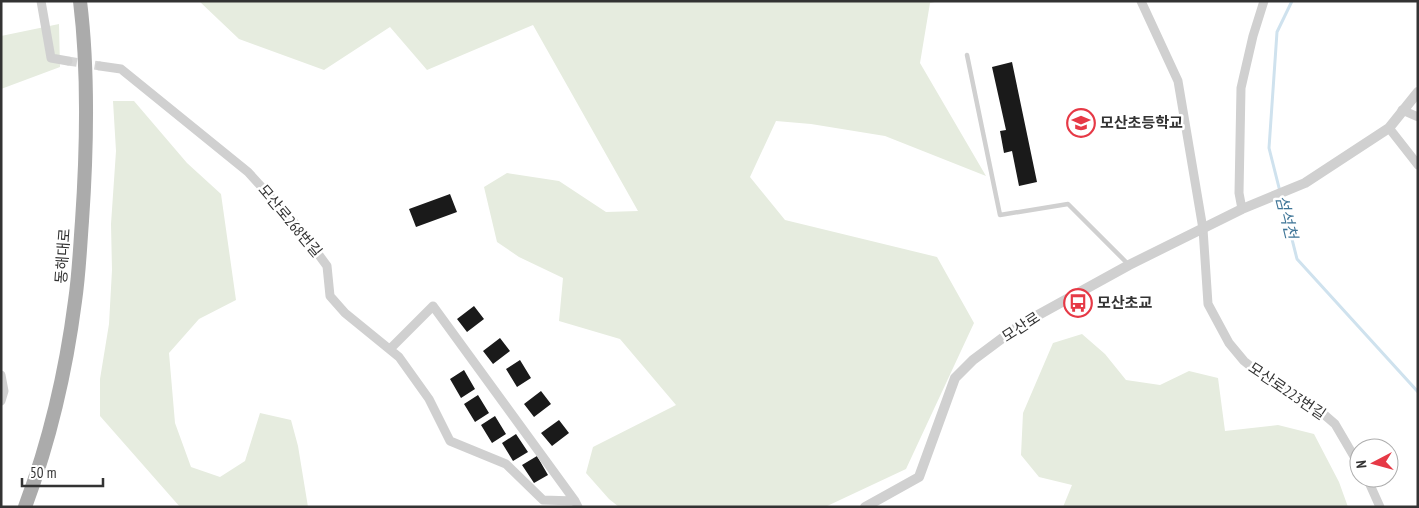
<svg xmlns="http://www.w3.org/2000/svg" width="1419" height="508" viewBox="0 0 1419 508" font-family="'PT Sans Narrow','Noto Sans KR',sans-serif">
<rect width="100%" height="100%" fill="#fff"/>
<path fill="#e6ecdf" d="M 199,1 L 940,1 L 930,3 L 920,63 L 986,176 L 885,136 L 811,124 L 776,121 L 750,177 L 785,220 L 937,257 L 974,323 L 906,469 L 825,507 L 619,507 L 609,499 L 586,473 L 593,447 L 676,405 L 620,339 L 559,321 L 563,278 L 519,257 L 497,242 L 484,187 L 507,173 L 559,181 L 606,212 L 638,211 L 533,25 L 427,70 L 390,27 L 324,70 L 239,39 Z
M 59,24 L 60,67 L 1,89 L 1,36 Z
M 113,101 L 134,101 L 187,163 L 221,194 L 236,300 L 199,319 L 169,353 L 175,423 L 191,467 L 220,477 L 245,461 L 260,413 L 291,420 L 298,446 L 308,507 L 180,507 L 100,416 L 100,379 L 109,324 L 112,270 L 111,224 L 116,151 Z
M 1082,334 L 1105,354 L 1126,380 L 1160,385 L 1189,371 L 1218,378 L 1225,431 L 1278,425 L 1314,434 L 1339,482 L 1348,507 L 1063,507 L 1072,485 L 1039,477 L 1021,455 L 1023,413 L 1053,343 Z"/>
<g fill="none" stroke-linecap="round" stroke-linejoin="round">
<path stroke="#cfe2ee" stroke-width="3" d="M 1292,1 L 1277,32 L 1269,148 L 1297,259 L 1418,392"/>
</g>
<path fill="#1a1a1a" d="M 1012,62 L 1037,182 L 1019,186 L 1012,151 L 1004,153 L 1000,131 L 1006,130 L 992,67 Z
M 450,194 L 457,212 L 416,227 L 409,209 Z
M 474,306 L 484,319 L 467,332 L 457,319 Z
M 500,338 L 510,351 L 493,364 L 483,351 Z
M 520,360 L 531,378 L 517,387 L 506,369 Z
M 464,370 L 475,389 L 461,398 L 450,379 Z
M 541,391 L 551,404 L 534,417 L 524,404 Z
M 478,395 L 489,413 L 475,422 L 464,404 Z
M 495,416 L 506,434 L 492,443 L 481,425 Z
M 559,420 L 569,433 L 552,446 L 541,433 Z
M 516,434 L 528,452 L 513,461 L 502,443 Z
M 537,456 L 548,475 L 534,483 L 522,465 Z"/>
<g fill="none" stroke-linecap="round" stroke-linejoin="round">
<path stroke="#d6d6d6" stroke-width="9" stroke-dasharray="9 4.5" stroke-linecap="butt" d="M 68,61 L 100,66"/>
<path stroke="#d0d0d0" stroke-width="4.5" d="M 967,55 L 1000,215 L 1068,204 L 1128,264"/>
<path stroke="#d0d0d0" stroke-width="9" d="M 41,1 L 51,58 L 68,61
M 1141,1 L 1178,81 L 1203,229 L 1208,304 L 1229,343 L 1244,361 L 1264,377 L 1313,405 L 1335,424 L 1359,465
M 100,66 L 121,69 L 248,172 L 300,229 L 327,266 L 330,296 L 345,313 L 399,357 L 429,399 L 450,441 L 506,464 L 543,500 L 575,501 L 578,507
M 1402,110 L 1418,117
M 1389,128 L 1418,165
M 1242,209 L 1239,193 L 1241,88 L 1253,36 L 1264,1
M 390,349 L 433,306 L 575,501
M 1,375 L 4,391 L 1,401
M 1367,478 L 1380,507"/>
<path stroke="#d0d0d0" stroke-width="10" d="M 865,507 L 919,477 L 955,378 L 973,360 L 1020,325 L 1129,265 L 1242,209 L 1305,183 L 1389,128 L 1418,92"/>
<path stroke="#ababab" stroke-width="14" d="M 25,507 C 50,440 66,371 75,301 C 79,274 80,247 82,221 C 87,148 89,74 80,1"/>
</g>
<defs>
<symbol id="school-ring" viewBox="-11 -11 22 22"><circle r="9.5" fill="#fff" stroke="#e63946" stroke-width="1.5"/><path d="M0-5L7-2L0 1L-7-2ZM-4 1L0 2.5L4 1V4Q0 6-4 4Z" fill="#e63946"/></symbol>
<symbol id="bus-ring" viewBox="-11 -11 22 22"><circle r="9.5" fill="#fff" stroke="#e63946" stroke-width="1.5"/><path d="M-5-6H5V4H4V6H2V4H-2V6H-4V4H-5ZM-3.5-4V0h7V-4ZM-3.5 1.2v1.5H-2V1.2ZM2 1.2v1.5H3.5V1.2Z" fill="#e63946"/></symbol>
</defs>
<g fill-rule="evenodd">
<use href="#school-ring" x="1065" y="107" width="32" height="32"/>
<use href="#bus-ring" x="1062" y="287" width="32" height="32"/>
</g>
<g text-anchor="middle" stroke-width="5" stroke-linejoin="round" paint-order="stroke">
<g font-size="15" font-weight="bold" fill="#333" stroke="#fff" text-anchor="start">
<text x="1100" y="128">모산초등학교</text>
<text x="1097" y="308">모산초교</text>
</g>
<g font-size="15" fill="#333" stroke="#fff">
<text transform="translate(290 221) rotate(50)" y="5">모산로268번길</text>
<text transform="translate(63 256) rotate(-86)" y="5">동해대로</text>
<text transform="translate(1021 327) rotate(-33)" y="5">모산로</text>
<text transform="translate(1287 391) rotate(34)" y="5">모산로223번길</text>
</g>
<g font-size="16" font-style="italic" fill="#3f7597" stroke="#fff">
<text transform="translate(1287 217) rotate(76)" y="6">섬석천</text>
</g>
</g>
<rect width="1419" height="508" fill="none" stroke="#333333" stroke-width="5"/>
<g transform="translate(1374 463) rotate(264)"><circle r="24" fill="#ffffff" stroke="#adadad"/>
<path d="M0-4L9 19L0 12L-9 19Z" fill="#e63946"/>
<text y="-8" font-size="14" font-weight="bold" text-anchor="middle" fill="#333333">N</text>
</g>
<path d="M22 478v8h81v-8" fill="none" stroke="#333333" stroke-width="2.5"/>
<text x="30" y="478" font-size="15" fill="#333333" stroke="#ffffff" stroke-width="4" paint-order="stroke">50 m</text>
</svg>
